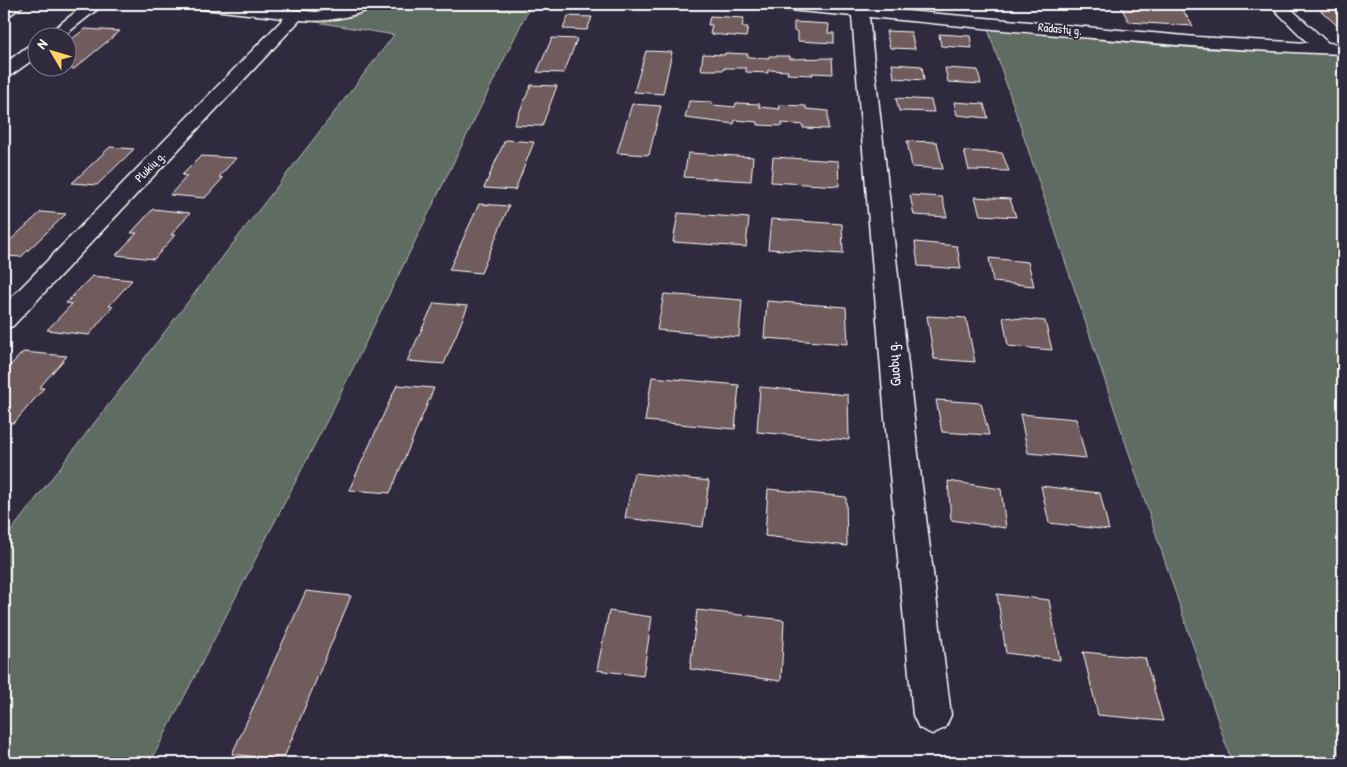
<svg xmlns="http://www.w3.org/2000/svg" width="1347" height="767" viewBox="0 0 1347 767" font-family="'Patrick Hand',sans-serif">
<rect width="100%" height="100%" fill="#2f2a3d"/>
<filter id="ink" filterUnits="userSpaceOnUse"><feTurbulence type="fractalNoise" baseFrequency=".02" numOctaves="2"/><feDisplacementMap in="SourceGraphic" scale="10" xChannelSelector="R" yChannelSelector="G"/><feConvolveMatrix kernelMatrix="1 2 1 2 8 2 1 2 1" color-interpolation-filters="sRGB"/></filter>
<g filter="url(#ink)">
<path fill="#423946" d="M 237,4 L 359,4 L 342,10 L 320,12 Z"/>
<path fill="#5f6c62" stroke="#afb6b0" d="M 381,4 L 531,4 L 333,409 L 150,763 L 4,763 L 4,540 L 394,35 L 310,21 C 337,20 358,19 381,4 Z
M 988,29 L 1207,49 L 1343,53 L 1343,763 L 1232,763 Z"/>
<path fill="#6f5c5c" stroke="#fff" d="M 1120,5 L 1182,9 L 1193,26 L 1129,22 Z
M 1318,8 L 1343,8 L 1343,31 Z
M 568,16 L 592,17 L 587,30 L 563,29 Z
M 710,16 L 744,18 L 742,27 L 748,27 L 746,37 L 710,34 L 712,25 L 708,25 Z
M 794,22 L 829,24 L 828,33 L 834,33 L 834,43 L 798,41 L 798,32 L 794,31 Z
M 85,29 L 120,31 L 74,69 L 54,68 L 68,68 L 68,42 Z
M 886,31 L 911,32 L 915,49 L 890,48 Z
M 939,34 L 970,36 L 972,48 L 941,46 Z
M 552,38 L 577,39 L 564,73 L 537,72 Z
M 646,51 L 672,52 L 663,94 L 634,92 Z
M 725,53 L 748,54 L 748,57 L 769,58 L 769,56 L 790,56 L 790,59 L 832,58 L 833,74 L 812,73 L 813,75 L 787,74 L 788,71 L 768,70 L 768,73 L 746,72 L 746,68 L 724,68 L 724,70 L 701,70 L 703,54 L 725,55 Z
M 892,64 L 922,66 L 924,80 L 894,78 Z
M 945,68 L 978,70 L 981,84 L 948,82 Z
M 531,85 L 557,86 L 542,126 L 514,125 Z
M 896,98 L 931,100 L 934,112 L 899,111 Z
M 689,101 L 712,102 L 712,105 L 735,107 L 736,103 L 760,104 L 759,107 L 780,109 L 779,105 L 806,106 L 806,109 L 828,111 L 828,129 L 803,128 L 803,125 L 782,123 L 782,126 L 758,125 L 758,122 L 735,120 L 734,124 L 685,118 Z
M 954,102 L 984,104 L 988,118 L 957,115 Z
M 632,104 L 661,106 L 649,155 L 617,153 Z
M 505,140 L 534,142 L 515,190 L 484,188 Z
M 907,141 L 937,142 L 943,169 L 912,167 Z
M 110,147 L 134,149 L 97,185 L 72,183 Z
M 964,151 L 1002,153 L 1009,171 L 969,170 Z
M 688,153 L 753,157 L 751,181 L 684,177 Z
M 201,156 L 236,158 L 219,177 L 223,178 L 205,198 L 170,195 L 187,176 L 182,175 Z
M 773,157 L 838,161 L 839,186 L 771,182 Z
M 910,195 L 942,197 L 947,217 L 914,215 Z
M 975,197 L 1010,199 L 1016,217 L 980,215 Z
M 479,204 L 509,206 L 481,273 L 449,270 Z
M 153,209 L 190,213 L 171,235 L 175,235 L 154,259 L 116,255 L 137,233 L 131,233 Z
M 41,212 L 66,214 L 21,257 L 4,256 L 4,246 Z
M 678,213 L 749,218 L 746,247 L 673,242 Z
M 771,219 L 842,224 L 843,254 L 768,249 Z
M 915,242 L 957,246 L 961,269 L 918,266 Z
M 989,258 L 1028,262 L 1034,286 L 993,282 Z
M 92,276 L 132,280 L 109,306 L 113,306 L 89,335 L 47,330 L 72,304 L 66,303 Z
M 664,294 L 742,300 L 739,337 L 657,330 Z
M 767,301 L 846,307 L 848,344 L 764,338 Z
M 434,303 L 468,306 L 444,364 L 407,361 Z
M 927,316 L 966,318 L 975,362 L 934,359 Z
M 1003,317 L 1045,321 L 1052,350 L 1008,346 Z
M 23,352 L 67,356 L 39,388 L 44,388 L 14,423 L 4,422 L 4,372 Z
M 652,377 L 739,385 L 735,429 L 645,421 Z
M 397,385 L 434,388 L 390,493 L 349,490 Z
M 760,387 L 848,395 L 849,440 L 757,432 Z
M 936,400 L 981,403 L 989,435 L 942,432 Z
M 1020,414 L 1076,419 L 1086,458 L 1028,453 Z
M 634,473 L 709,481 L 703,527 L 625,518 Z
M 948,481 L 1001,489 L 1006,528 L 951,520 Z
M 1041,486 L 1100,493 L 1109,530 L 1049,523 Z
M 768,489 L 846,497 L 847,546 L 765,536 Z
M 306,591 L 351,596 L 283,760 L 232,754 Z
M 997,594 L 1049,600 L 1060,660 L 1006,653 Z
M 697,610 L 784,620 L 781,681 L 690,669 Z
M 609,611 L 652,617 L 643,676 L 597,670 Z
M 1083,652 L 1145,658 L 1163,721 L 1098,715 Z"/>
<g fill="none" stroke-linecap="round" stroke-linejoin="round">
<defs>
<path id="minor" d="M 6,4 L 25,4 L 10,15 L 4,17 L 4,5 Z
M 86,4 L 104,4 L 61,38 L 42,38 Z
M 195,4 L 242,4 L 315,12 L 340,9 L 355,4 L 378,4 L 376,7 C 350,17 327,23 300,20 L 13,326 L 4,329 L 4,305 L 284,18 L 203,9 L 197,7 Z
M 770,4 L 828,4 L 1197,37 L 1308,43 L 1269,4 L 1286,4 L 1328,43 L 1343,44 L 1343,54 C 1184,49 1027,32 869,17 L 918,454 L 951,715 L 945,728 L 932,734 L 919,728 L 913,715 L 888,454 L 852,16 L 778,9 L 772,7 Z
M 38,42 L 38,56 L 10,76 L 4,77 L 4,64 L 32,43 Z"/>
</defs>
<use href="#minor" stroke="#fff" stroke-width="3"/>
<use href="#minor" fill="#2f2a3d" fill-rule="evenodd"/>
</g>
</g>
<g text-anchor="middle" stroke-width="4" stroke-linejoin="round" paint-order="stroke">
<g font-size="12" fill="#fff" stroke="#2f2a3d">
<text transform="translate(1060 29) rotate(5)" y="4">Radastų g.</text>
<text transform="translate(150 167) rotate(-46)" y="4">Plukių g.</text>
</g>
<g font-size="15" fill="#fff" stroke="#2f2a3d">
<text transform="translate(894 364) rotate(-95)" y="5">Guobų g.</text>
</g>
</g>
<rect width="1347" height="767" fill="none" stroke="#2f2a3d" stroke-width="20"/>
<rect x="10" y="10" width="1327" height="747" fill="none" stroke="#fff" stroke-width="2" filter="url(#ink)"/>
<g transform="translate(52 52) rotate(308)"><circle r="24" fill="#2f2a3d" stroke="#827f8b"/>
<path d="M0-4L9 19L0 12L-9 19Z" fill="#ffd166"/>
<text y="-8" font-size="14" font-weight="bold" text-anchor="middle" fill="#ffffff">N</text>
</g>
</svg>
